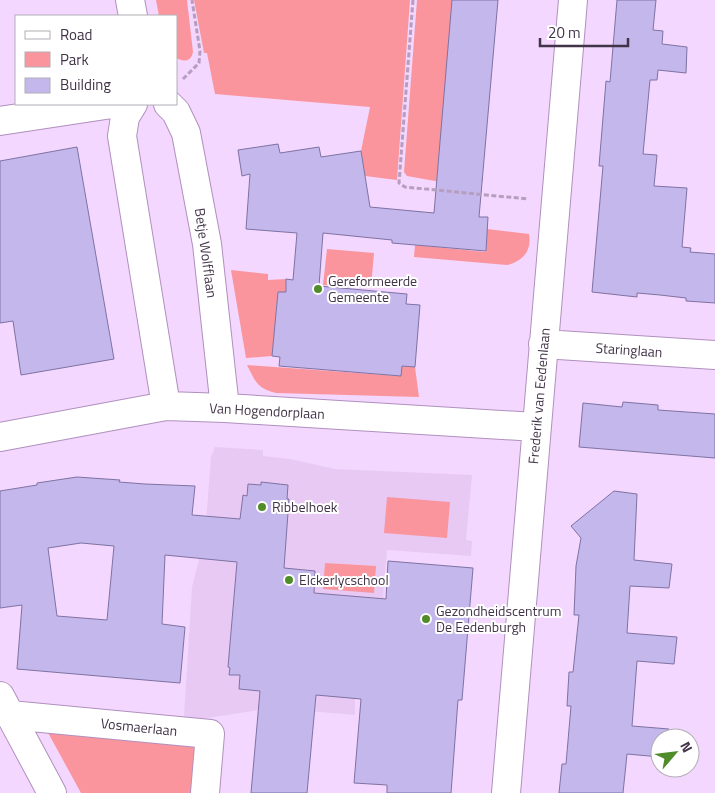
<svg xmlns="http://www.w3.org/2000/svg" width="715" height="793" viewBox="0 0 715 793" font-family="'Titillium Web',sans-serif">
<rect width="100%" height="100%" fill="#f3d7fe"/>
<path fill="#e8c9f4" d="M 215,447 L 263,450 L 263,456 L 290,459 L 335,469 L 472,475 L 466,540 L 472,541 L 471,556 L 387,550 L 383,597 L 386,599 L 378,693 L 355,692 L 355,715 L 272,708 L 201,719 L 184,717 L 192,587 L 205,536 L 211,457 Z"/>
<path fill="#fb959d" d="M 156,0 L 187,0 L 193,52 C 191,62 184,62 176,58 L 176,16 L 159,16 Z
M 194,0 L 410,0 L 397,180 L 365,176 L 361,151 L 370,107 L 215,94 L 207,53 L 204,53 Z
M 417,0 L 454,0 L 447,125 L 437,174 L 483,178 L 480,189 L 407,176 L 404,172 Z
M 487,229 L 529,234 C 532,251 523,261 507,265 L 414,257 L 415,245 L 486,252 Z
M 327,249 L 374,253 L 371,287 L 323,285 Z
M 231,270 L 268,274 L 268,280 L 286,279 L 286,292 L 278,292 L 272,356 L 246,358 Z
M 247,365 L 400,376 L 402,366 L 415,367 L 419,397 L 276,393 C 256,388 256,382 247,365 Z
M 387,497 L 450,502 L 447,538 L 384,533 Z
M 325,563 L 376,566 L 374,593 L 323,589 Z
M 46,729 L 192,741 L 198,748 L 194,793 L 81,793 Z"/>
<path fill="#c4b7ec" stroke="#7f72a3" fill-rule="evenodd" d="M 452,0 L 498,0 L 479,217 L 488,217 L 486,251 L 392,243 L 392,240 L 323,233 L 319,286 L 407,294 L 406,304 L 420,305 L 415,367 L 402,366 L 401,376 L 279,366 L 280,357 L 272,356 L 278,292 L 286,292 L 286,279 L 293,280 L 297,233 L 246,229 L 250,174 L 242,176 L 238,150 L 278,144 L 280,153 L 319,147 L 321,157 L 361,151 L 370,207 L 434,213 Z
M 617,0 L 656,0 L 653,30 L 663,31 L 662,44 L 687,47 L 686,73 L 658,70 L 657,80 L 650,80 L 643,154 L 657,155 L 654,186 L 687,188 L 682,247 L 691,248 L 690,252 L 715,254 L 715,303 L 686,301 L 686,298 L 660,295 L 637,293 L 637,297 L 592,292 L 603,166 L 599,166 L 606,81 L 610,82 Z
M 77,147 L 114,359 L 21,375 L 13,321 L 0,323 L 0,161 Z
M 623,402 L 658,405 L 658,410 L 715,414 L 715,458 L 579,447 L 583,403 L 622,407 Z
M 77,477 L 120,480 L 119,482 L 145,484 L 195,486 L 192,515 L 240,519 L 243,495 L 247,496 L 248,484 L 261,485 L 261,482 L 288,485 L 287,499 L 289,499 L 284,568 L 315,571 L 314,593 L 386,599 L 388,561 L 473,568 L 462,700 L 458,700 L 451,793 L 387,793 L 387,785 L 354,783 L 361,699 L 316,695 L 307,793 L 251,793 L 260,691 L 239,689 L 240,675 L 229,675 L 230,668 L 228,667 L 237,562 L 165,555 L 162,624 L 185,627 L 180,683 L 17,669 L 22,605 L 0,608 L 0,491 L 37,485 L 37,483 ZM 81,543 L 114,546 L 107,620 L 57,616 L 48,548 Z
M 614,491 L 637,494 L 634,560 L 672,564 L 669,588 L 630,586 L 627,633 L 677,637 L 674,664 L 637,661 L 632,726 L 669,729 L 668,738 L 660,738 L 660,757 L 627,754 L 623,793 L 559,793 L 562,764 L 566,764 L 571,706 L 567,706 L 569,672 L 573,672 L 579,615 L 574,615 L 576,566 L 581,538 L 571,526 Z"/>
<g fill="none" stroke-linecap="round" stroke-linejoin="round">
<defs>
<path id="minor" d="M 130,0 L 133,16
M 133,104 L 125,117 L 122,136 L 166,406
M 168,104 L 176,112 L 186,133 L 207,244 L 225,408
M 0,121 L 112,104
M 543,344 L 715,355
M 0,437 L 166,406 L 225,408 L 536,427
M 0,696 L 52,793
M 10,715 L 210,734 L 205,793
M 506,793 L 573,0"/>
</defs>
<use href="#minor" stroke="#b090be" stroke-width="30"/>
<path stroke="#b69ebf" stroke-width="3" stroke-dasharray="5 2.5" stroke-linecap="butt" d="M 413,0 L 399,183 L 405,187 L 528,199
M 183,79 L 199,63 L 200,51 L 192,0"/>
<use href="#minor" stroke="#fff" stroke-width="28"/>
</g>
<g fill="#508c2a" stroke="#fff" stroke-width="2">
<circle cx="318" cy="289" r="5"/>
<circle cx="262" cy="507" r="5"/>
<circle cx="289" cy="580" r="5"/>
<circle cx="426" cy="619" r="5"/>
</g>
<g text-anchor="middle" stroke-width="4" stroke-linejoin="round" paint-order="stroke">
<g font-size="14" fill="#423448" stroke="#fff">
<text transform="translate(206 253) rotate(82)" y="5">Betje Wolfflaan</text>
<text transform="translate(629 350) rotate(4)" y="5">Staringlaan</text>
<text transform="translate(539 396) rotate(-85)" y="5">Frederik van Eedenlaan</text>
<text transform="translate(267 411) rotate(3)" y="5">Van Hogendorplaan</text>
<text transform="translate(139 727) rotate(6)" y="5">Vosmaerlaan</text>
</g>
<g font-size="14" fill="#423448" stroke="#fff" text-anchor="start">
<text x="328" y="286">Gereformeerde<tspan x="328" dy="16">Gemeente</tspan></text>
<text x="272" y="512">Ribbelhoek</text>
<text x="299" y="585">Elckerlycschool</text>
<text x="436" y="616">Gezondheidscentrum<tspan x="436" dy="16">De Eedenburgh</tspan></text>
</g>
</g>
<rect x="15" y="15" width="162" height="90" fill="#ffffff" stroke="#b3aeb6"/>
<rect x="25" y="31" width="25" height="8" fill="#ffffff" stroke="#b3aeb6"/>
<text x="60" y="40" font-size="15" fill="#423448">Road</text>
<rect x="25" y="52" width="25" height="15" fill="#fb959d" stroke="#b3aeb6"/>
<text x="60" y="65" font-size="15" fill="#423448">Park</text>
<rect x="25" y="78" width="25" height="15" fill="#c4b7ec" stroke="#b3aeb6"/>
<text x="60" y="90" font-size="15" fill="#423448">Building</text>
<g transform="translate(675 753) rotate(62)"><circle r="24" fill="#ffffff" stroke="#b3aeb6"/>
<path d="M0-4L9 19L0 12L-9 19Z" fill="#508c2a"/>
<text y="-8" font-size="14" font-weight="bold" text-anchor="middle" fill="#423448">N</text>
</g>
<path d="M540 38v8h88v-8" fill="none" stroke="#423448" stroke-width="2.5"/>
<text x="548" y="38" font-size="15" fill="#423448" stroke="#ffffff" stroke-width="4" paint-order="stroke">20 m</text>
</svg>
